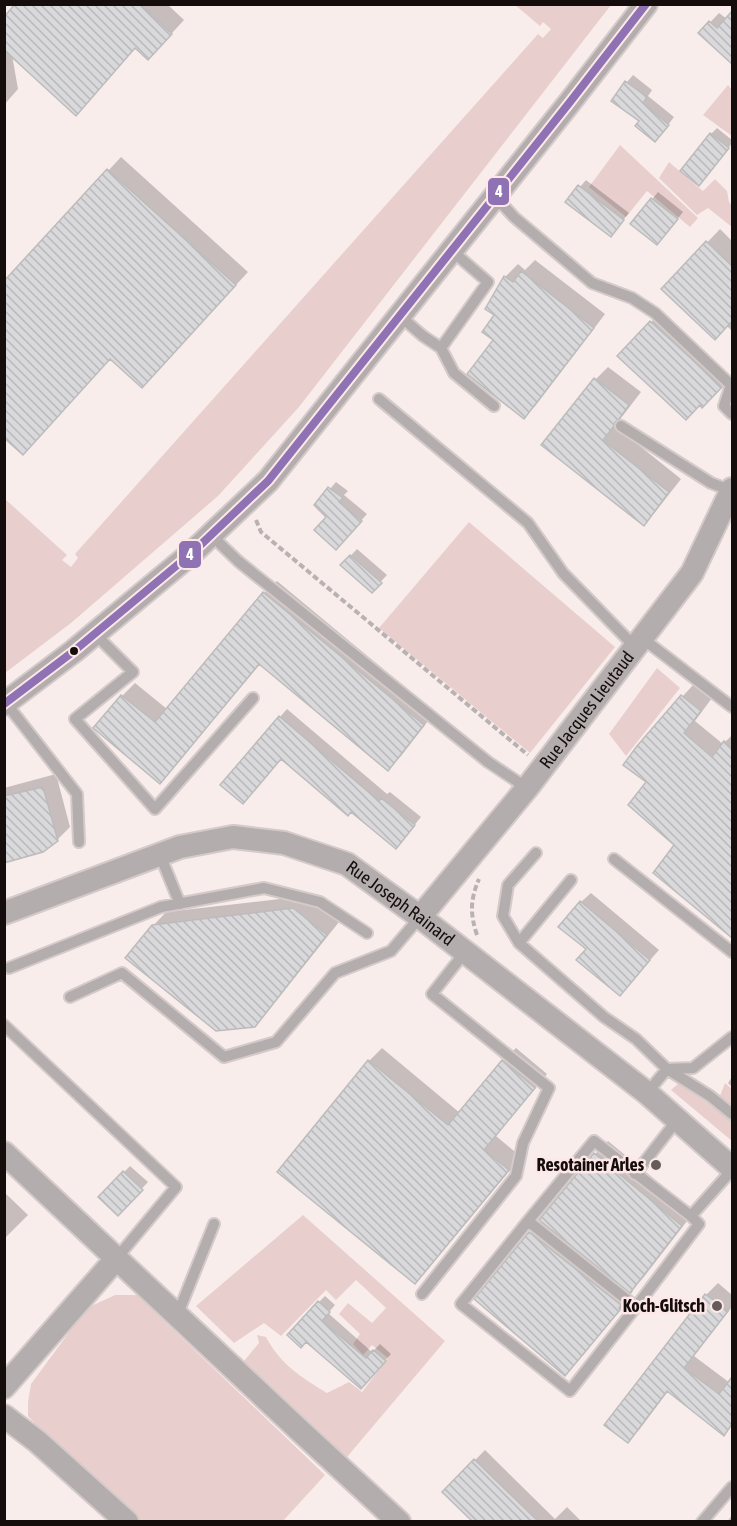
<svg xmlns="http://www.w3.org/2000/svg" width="737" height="1526" viewBox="0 0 737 1526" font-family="'Asap Condensed',sans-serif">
<defs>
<pattern id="building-back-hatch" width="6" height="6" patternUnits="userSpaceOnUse" patternTransform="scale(1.5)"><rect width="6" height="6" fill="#d9d8da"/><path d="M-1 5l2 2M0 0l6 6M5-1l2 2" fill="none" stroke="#b9b8ba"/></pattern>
</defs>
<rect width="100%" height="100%" fill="#f9edec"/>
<path fill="#e8cfcd" d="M 515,5 L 611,5 L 299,407 L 218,496 L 71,623 L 5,673 L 5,499 L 67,555 L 62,560 L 71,567 L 78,558 L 75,554 L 538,34 L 543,38 L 551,29 L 543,22 L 540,26 Z
M 728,85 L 732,90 L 732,136 L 703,115 Z
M 620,145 L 698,218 L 690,227 L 647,191 L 626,217 L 589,187 Z
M 669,162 L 703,191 L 715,179 L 727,191 L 729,202 L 732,205 L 732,227 L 708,208 L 697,215 L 659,178 Z
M 469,522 L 615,647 L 530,753 L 379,628 Z
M 657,668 L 680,688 L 626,756 L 609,734 Z
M 679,1083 L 713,1107 L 720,1096 L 725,1083 L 732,1089 L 732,1141 L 671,1090 Z
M 303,1215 L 445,1341 L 347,1457 L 244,1361 L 259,1343 L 257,1335 L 266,1337 C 281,1365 301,1377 327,1393 L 349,1382 L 362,1392 L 388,1358 L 372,1345 L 363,1355 L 353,1344 L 360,1334 L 339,1314 L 348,1303 L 372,1323 L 386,1308 L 356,1280 L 336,1300 L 326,1290 L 281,1336 L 264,1323 L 234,1343 L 196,1306 Z
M 115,1295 L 137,1295 L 325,1475 L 283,1521 L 141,1521 L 40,1429 L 28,1416 L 28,1402 L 31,1384 L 87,1308 Z"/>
<path fill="#0003" d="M 17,4 L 167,4 L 184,20 L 161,45 L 136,47 L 89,101 L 12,55 L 18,89 L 4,105 L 4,19 Z
M 719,13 L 727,19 L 732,13 L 732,62 L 700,33 Z
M 633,75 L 652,90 L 648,96 L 674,117 L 662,133 L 641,121 L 613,100 L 627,82 Z
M 717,128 L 732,140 L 732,143 L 706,178 L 711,134 Z
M 121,157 L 248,272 L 155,373 L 111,358 L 4,283 Z
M 586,180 L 629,213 L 611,235 L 567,202 Z
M 658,192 L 683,212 L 663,237 L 632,224 Z
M 720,229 L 732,241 L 732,331 L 727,326 L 663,289 Z
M 535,260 L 605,314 L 536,405 L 524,417 L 495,340 L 496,315 L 487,309 L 505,277 L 518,264 L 525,270 Z
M 660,313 L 730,376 L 702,406 L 651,322 Z
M 608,367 L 641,392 L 615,426 L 681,479 L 656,511 L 644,524 L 543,444 L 595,380 Z
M 336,482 L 348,491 L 344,495 L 367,514 L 342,542 L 328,517 L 316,505 Z
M 357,549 L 387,575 L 372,591 L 342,565 Z
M 277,581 L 435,712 L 401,756 L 388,769 L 261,663 L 172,769 L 95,728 L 122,696 L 135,683 L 167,709 L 264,593 Z
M 694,684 L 712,698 L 695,721 L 723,744 L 732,735 L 732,936 L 655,873 L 676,845 L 648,782 L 682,697 Z
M 287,709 L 387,794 L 390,792 L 421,817 L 403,839 L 281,758 L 280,717 Z
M 56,774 L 70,827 L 57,840 L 4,861 L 4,788 Z
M 591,893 L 659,950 L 620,994 L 588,949 L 581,902 Z
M 306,896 L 339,922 L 267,1012 L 254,1025 L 153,926 L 166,912 Z
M 382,1048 L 460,1113 L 503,1061 L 516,1048 L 547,1074 L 496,1136 L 521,1157 L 427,1270 L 414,1282 L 369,1061 Z
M 732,1077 L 732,1087 L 728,1083 Z
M 608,1141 L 694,1212 L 643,1278 L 631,1290 L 633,1291 L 630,1295 L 632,1296 L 577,1362 L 565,1374 L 477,1299 L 530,1233 L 542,1221 L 595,1154 Z
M 130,1166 L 148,1182 L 118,1214 L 100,1197 Z
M 4,1192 L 28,1215 L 4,1239 Z
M 718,1283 L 732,1295 L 732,1307 L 694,1356 L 730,1383 L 732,1379 L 732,1425 L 724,1434 L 669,1390 L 639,1430 L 628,1441 L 606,1425 L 706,1295 Z
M 325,1296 L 335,1305 L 328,1313 L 372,1352 L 380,1344 L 391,1354 L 367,1381 L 306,1340 L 319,1302 Z
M 485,1450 L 555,1519 L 567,1507 L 582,1522 L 474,1522 L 444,1492 Z
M 732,1515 L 732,1522 L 727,1522 Z"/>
<path fill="url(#building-back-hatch)" stroke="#bcbcbd" stroke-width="1.5" d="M 15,4 L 140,4 L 172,34 L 148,60 L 135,48 L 76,116 L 4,50 L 4,17 Z
M 732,11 L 732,64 L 698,33 L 709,21 L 717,28 Z
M 625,81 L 647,97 L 643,103 L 669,125 L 655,142 L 635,126 L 639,121 L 611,101 Z
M 710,133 L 729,148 L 699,186 L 680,171 Z
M 107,169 L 236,285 L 142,388 L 110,359 L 23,455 L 4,438 L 4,281 Z
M 578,185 L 624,220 L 611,237 L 565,202 Z
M 651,198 L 678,219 L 657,245 L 630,224 Z
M 706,241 L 732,266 L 732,321 L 715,340 L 661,289 Z
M 521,271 L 594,328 L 524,419 L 467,374 L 493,340 L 482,332 L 494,315 L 485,309 L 504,276 L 513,282 Z
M 650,321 L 722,387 L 702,408 L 700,405 L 686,420 L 617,356 Z
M 594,378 L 629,405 L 619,419 L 615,422 L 614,426 L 603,440 L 669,492 L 644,526 L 541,445 Z
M 328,487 L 343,498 L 339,502 L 362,521 L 336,550 L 314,530 L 326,517 L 314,505 Z
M 350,555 L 382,583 L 372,593 L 340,565 Z
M 263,592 L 424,725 L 388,771 L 259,664 L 160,784 L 93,728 L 121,695 L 155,722 Z
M 681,695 L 701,711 L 684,733 L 712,757 L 724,741 L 732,749 L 732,938 L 653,873 L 674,845 L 628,805 L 646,782 L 623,765 L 637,746 Z
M 279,716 L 379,801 L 381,798 L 415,825 L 396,849 L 351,812 L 348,816 L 281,759 L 243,804 L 220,785 Z
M 43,787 L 58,841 L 43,852 L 4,863 L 4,796 Z
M 580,901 L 650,960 L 620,996 L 576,960 L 586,949 L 558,927 Z
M 293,908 L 327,935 L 255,1027 L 216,1031 L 125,958 L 152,925 Z
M 368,1060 L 448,1125 L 502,1060 L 535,1088 L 484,1150 L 509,1170 L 415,1284 L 277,1172 Z
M 594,1153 L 682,1226 L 630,1293 L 539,1220 Z
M 123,1171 L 143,1190 L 118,1216 L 98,1197 Z
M 529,1232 L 621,1305 L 619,1308 L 620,1310 L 565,1376 L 474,1299 Z
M 705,1294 L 728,1311 L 684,1368 L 719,1394 L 732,1377 L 732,1424 L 724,1436 L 667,1391 L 628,1443 L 604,1425 Z
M 318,1301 L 330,1312 L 322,1321 L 366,1358 L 373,1350 L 386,1361 L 361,1389 L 306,1342 L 301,1348 L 287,1335 Z
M 474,1459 L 538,1521 L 472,1521 L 442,1492 Z"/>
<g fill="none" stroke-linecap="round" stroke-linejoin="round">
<defs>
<path id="service" d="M 492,198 L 504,206 L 514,217 L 592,283 L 632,298 L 655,313 L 731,385 L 724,406 L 732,414
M 400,316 L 423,336 L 441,348 L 488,282 L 451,250
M 441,348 L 454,373 L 494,406
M 379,399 L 528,523 L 563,573 L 635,647
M 621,426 L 711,483 L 732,491
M 211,535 L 238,561 L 488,762 L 527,788
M 95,634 L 133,672 L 75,719 L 155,809 L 253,698
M 642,638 L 732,707
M 6,703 L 77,794 L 79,842
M 536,853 L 508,885 L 503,916 L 519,943 L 604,1017 L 636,1039 L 667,1069 L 710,1096 L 732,1114
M 160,855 L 180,904
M 614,859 L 732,952
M 519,943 L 571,880
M 9,968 L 161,907 L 264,888 L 320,902 L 367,933
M 70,997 L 122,973 L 224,1057 L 276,1042 L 335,973 L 391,951 L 420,917
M 4,1025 L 176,1187 L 116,1259
M 647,1093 L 667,1069 L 693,1068 L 732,1037
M 594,1141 L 691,1216 L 699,1224 L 636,1307 L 528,1221 Z
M 635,1174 L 678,1119
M 691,1216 L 732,1170
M 528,1221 L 461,1304 L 570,1391 L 636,1307
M 422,1294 L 516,1176 L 523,1143 L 549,1088 L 432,994 L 465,952
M 177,1316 L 214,1224
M 702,1522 L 732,1487"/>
<g id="minor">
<path d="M 4,704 L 74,651 L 193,552 L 268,481 L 570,102 L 646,4"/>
<path id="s1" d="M 4,913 L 180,847 L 233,837 L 284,843 L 347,864 L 420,917 L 647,1093 L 732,1168"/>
<path id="s2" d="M 420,917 L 527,788 L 692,573 L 732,489"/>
<path d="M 4,1153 L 296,1427 L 399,1522"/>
<path d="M 4,1387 L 116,1259"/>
<path d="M 4,1416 L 38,1442 L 127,1522"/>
</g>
</defs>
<use href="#service" stroke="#d4cac9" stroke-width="14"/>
<use href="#minor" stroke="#d4cac9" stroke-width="26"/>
<path stroke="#b8b2b0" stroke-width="4" stroke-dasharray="6 3" stroke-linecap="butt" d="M 256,520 L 261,532 L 528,755
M 477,935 C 470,914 470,900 479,879"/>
<use href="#service" stroke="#b3adad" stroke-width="10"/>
<use href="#minor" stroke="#b3adad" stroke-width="22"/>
<defs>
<path id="bus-1" d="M 4,704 L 74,651 L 193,552 L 268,481 L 570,102 L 646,4"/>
</defs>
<use href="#bus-1" stroke="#fee8e7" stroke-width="12"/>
<use href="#bus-1" stroke="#8e72b4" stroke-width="8"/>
</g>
<circle fill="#150d0c" stroke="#fee8e7" stroke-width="2" cx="74" cy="651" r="5"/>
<g fill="#655b5a" stroke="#fee8e7" stroke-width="2">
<circle cx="656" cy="1165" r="6"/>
<circle cx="717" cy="1306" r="6"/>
</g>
<g text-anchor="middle" stroke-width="5" stroke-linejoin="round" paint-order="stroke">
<g font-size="18" fill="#150d0c" stroke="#fee8e7">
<text dy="6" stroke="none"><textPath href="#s2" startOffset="266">Rue Jacques Lieutaud</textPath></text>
<text dy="6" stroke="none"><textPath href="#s1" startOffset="426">Rue Joseph Rainard</textPath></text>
</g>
<g font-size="18" font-weight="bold" fill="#150d0c" stroke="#fee8e7" text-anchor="end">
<text x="644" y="1171">Resotainer Arles</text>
<text x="705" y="1312">Koch-Glitsch</text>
</g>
</g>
<g stroke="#fee8e7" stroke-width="2">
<rect x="487" y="177" width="23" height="29" rx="6" fill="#8e72b4"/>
<rect x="178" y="540" width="24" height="29" rx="6" fill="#8e72b4"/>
</g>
<g font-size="16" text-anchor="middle" font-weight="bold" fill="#fff">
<text x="499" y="197">4</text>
<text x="190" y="560">4</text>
</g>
<rect width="737" height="1526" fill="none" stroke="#150d0c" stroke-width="12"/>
</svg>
